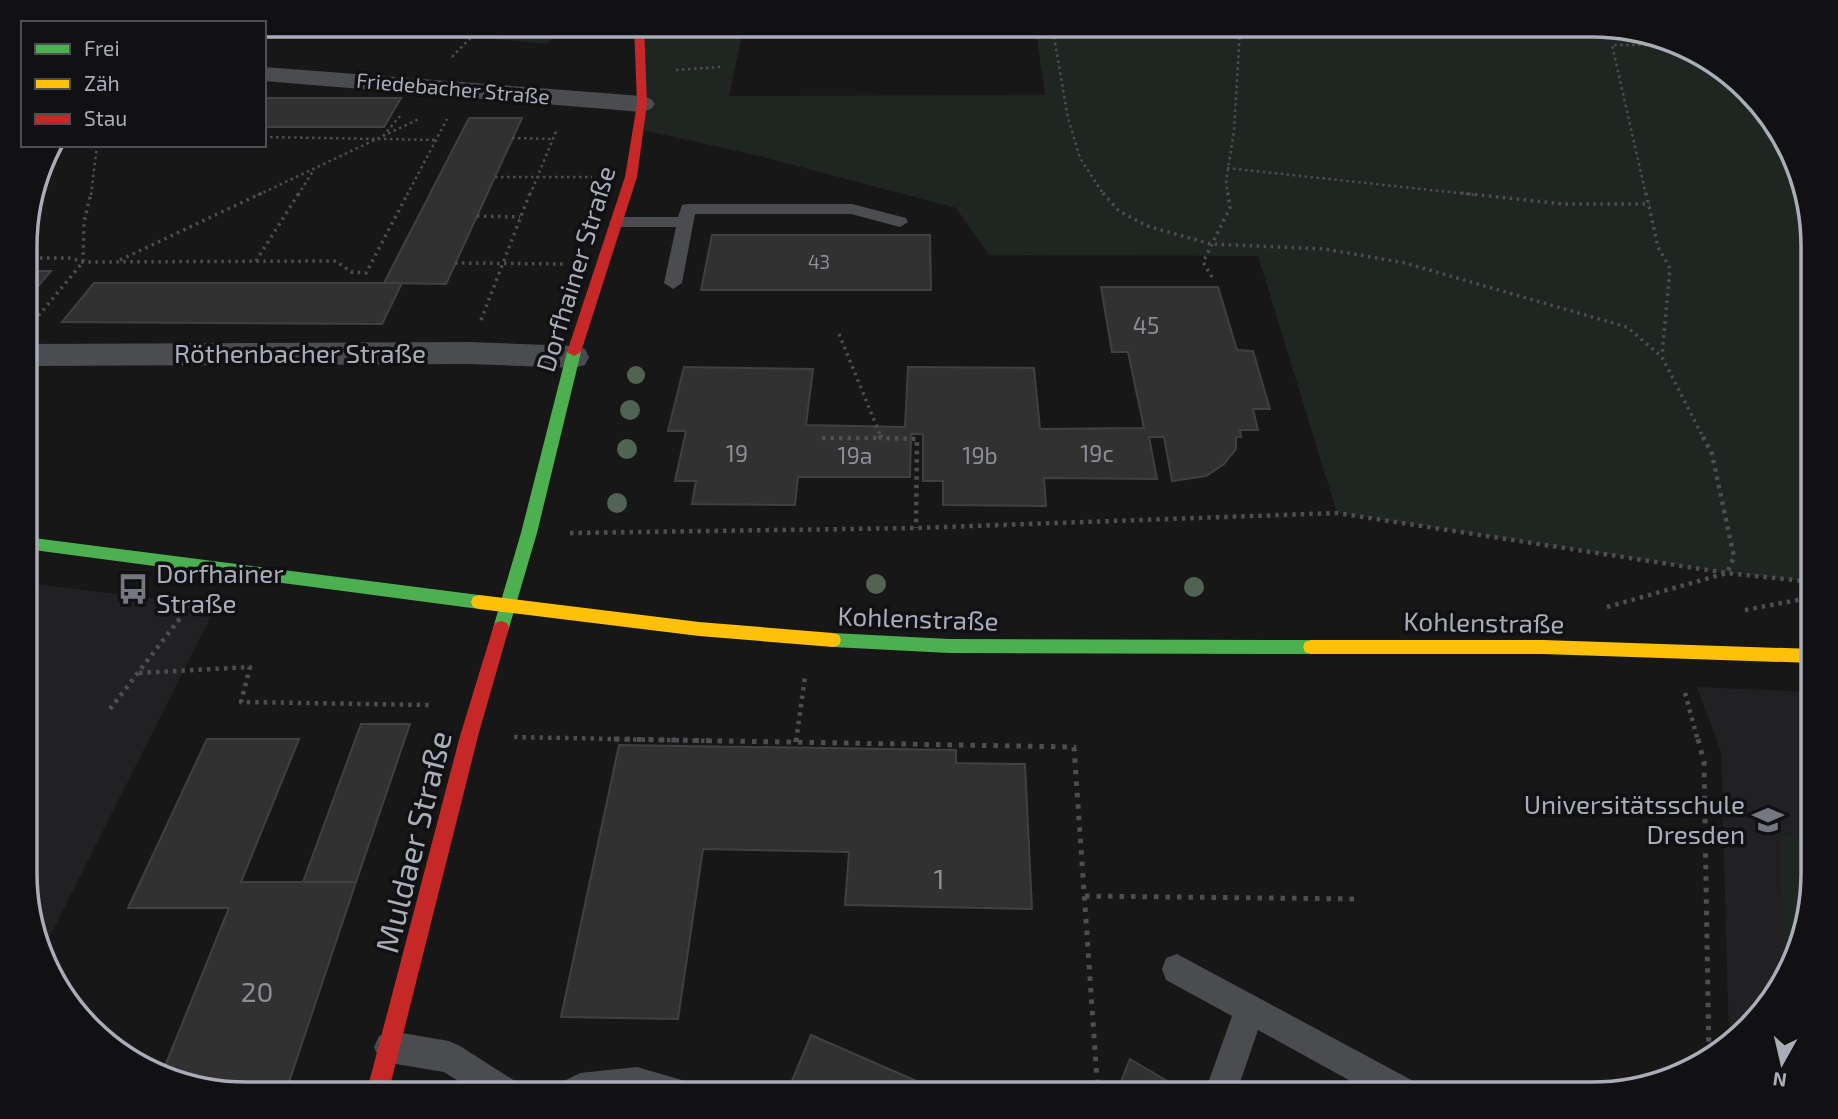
<svg xmlns="http://www.w3.org/2000/svg" width="1838" height="1119" viewBox="0 0 1838 1119" font-family="'Exo 2',sans-serif">
<rect width="100%" height="100%" fill="#171717"/>
<path fill="#212123" d="M 26,583 L 216,606 L 44,948 L 26,902 Z
M 1697,687 L 1813,692 L 1813,887 L 1776,996 L 1729,1040 L 1721,752 Z"/>
<path fill="#1f2520" d="M 264,25 L 458,25 L 449,38 Z
M 500,25 L 562,25 L 547,44 L 487,38 Z
M 639,25 L 744,25 L 729,96 L 1045,95 L 1035,25 L 1593,25 L 1663,36 L 1715,62 L 1784,135 L 1813,231 L 1813,582 L 1727,573 L 1337,513 L 1258,256 L 989,255 L 956,208 L 759,156 L 639,129 L 643,73 Z
M 1779,833 L 1813,846 L 1813,887 L 1793,947 L 1784,944 Z"/>
<path fill="#313132" stroke="#3f4043" stroke-width="2" d="M 1582,25 L 1621,29 L 1620,37 L 1581,29 Z
M 264,98 L 401,98 L 384,127 L 264,127 Z
M 469,118 L 522,118 L 446,284 L 384,283 Z
M 712,235 L 930,235 L 931,290 L 701,290 Z
M 26,271 L 51,271 L 26,300 Z
M 94,283 L 402,283 L 382,324 L 62,322 Z
M 1101,287 L 1218,287 L 1237,350 L 1253,351 L 1270,409 L 1253,409 L 1258,430 L 1240,430 L 1241,437 L 1236,437 L 1236,449 L 1224,464 L 1206,476 L 1172,481 L 1164,437 L 1149,437 L 1157,479 L 1044,478 L 1046,506 L 943,505 L 943,481 L 923,481 L 923,434 L 911,434 L 910,477 L 798,477 L 795,505 L 692,504 L 696,481 L 675,481 L 686,431 L 668,431 L 684,367 L 813,369 L 806,425 L 905,427 L 908,367 L 1034,368 L 1040,429 L 1144,428 L 1128,352 L 1112,352 Z
M 361,724 L 410,724 L 356,882 L 303,882 Z
M 207,739 L 299,739 L 241,882 L 356,882 L 285,1094 L 245,1094 L 175,1083 L 161,1076 L 229,908 L 128,908 Z
M 619,745 L 956,750 L 956,763 L 1025,764 L 1032,909 L 845,905 L 849,852 L 703,849 L 678,1019 L 561,1017 Z
M 811,1035 L 946,1094 L 803,1094 L 789,1088 Z
M 1130,1059 L 1189,1094 L 1116,1094 Z"/>
<g fill="none" stroke-linecap="round" stroke-linejoin="round">
<path stroke="#4d4e51" stroke-width="2.5" stroke-dasharray="2.5 3.5" stroke-linecap="butt" d="M 275,25 L 447,36
M 1052,25 L 1068,118 L 1080,158 L 1104,195
M 452,57 L 483,25
M 676,70 L 720,67
M 383,136 L 400,116
M 264,137 L 438,140
M 512,138 L 553,139
M 1227,168 L 1477,195
M 495,177 L 592,177
M 91,195 L 97,145
M 258,195 L 419,119
M 298,195 L 313,171
M 407,195 L 447,119
M 530,195 L 557,129
M 1228,195 L 1226,182 L 1234,131 L 1240,29 L 1234,25
M 1646,195 L 1612,45 L 1655,45 L 1653,34"/>
<path stroke="#4d4e51" stroke-width="3.5" stroke-dasharray="2.5 4.5" stroke-linecap="butt" d="M 1103,193 L 1119,211 L 1147,226 L 1211,244 L 1325,249 L 1405,263 L 1627,327 L 1662,357 L 1703,437
M 1461,193 L 1564,204 L 1650,204
M 1646,193 L 1658,247 L 1670,268 L 1662,356
M 477,216 L 520,217
M 26,258 L 71,258 L 83,262 L 336,261 L 351,272 L 366,273 L 408,193
M 120,260 L 262,193
M 256,261 L 299,193
M 455,263 L 564,264
M 1212,277 L 1203,262 L 1230,208 L 1228,193
M 481,320 L 530,193
M 34,321 L 83,262 L 84,222 L 91,193
M 839,334 L 881,437"/>
<path stroke="#4d4e51" stroke-width="4.5" stroke-dasharray="3.5 5" stroke-linecap="butt" d="M 880,435 L 881,438 L 917,439 L 916,528
M 822,438 L 881,438
M 570,533 L 916,528 L 1337,513 L 1727,573 L 1813,582
M 1607,607 L 1727,573 L 1734,557 L 1712,454 L 1702,435
M 1745,610 L 1813,597
M 139,673 L 250,667 L 241,702 L 432,705
M 1685,693 L 1698,741
M 110,709 L 191,604
M 514,737 L 712,741
M 796,741 L 805,677"/>
<path stroke="#4d4e51" stroke-width="5" stroke-dasharray="4.5 7" stroke-linecap="butt" d="M 614,739 L 1074,747 L 1098,1094
M 1698,739 L 1704,762 L 1709,1058
M 796,742 L 796,739
M 1085,896 L 1357,899"/>
<path fill="#4b4c50" fill-rule="evenodd" d="M 688,204 L 852,204 L 906,218 L 908,222 L 900,227 L 851,214 L 695,214 L 682,283 L 673,289 L 664,283 L 676,227 L 617,227 L 609,222 L 617,217 L 678,217 L 682,205 Z
M 1177,954 L 1417,1083 L 1422,1094 L 1374,1094 L 1258,1030 L 1236,1094 L 1204,1094 L 1232,1016 L 1166,980 L 1162,969 L 1166,958 Z
M 390,1031 L 449,1041 L 460,1046 L 518,1083 L 523,1094 L 479,1094 L 444,1072 L 390,1063 L 379,1058 L 374,1047 L 379,1036 Z
M 637,1067 L 692,1083 L 697,1094 L 555,1094 L 560,1083 L 580,1073 Z"/>
<path fill="#4b4c50" fill-rule="evenodd" d="M 264,67 L 642,96 L 651,99 L 655,104 L 651,109 L 642,112 L 264,81 Z
M 469,342 L 573,346 L 585,349 L 589,357 L 585,365 L 573,368 L 469,364 L 26,366 L 26,344 Z"/>
<path fill="#4caf50" fill-rule="evenodd" d="M 574,348 L 581,352 L 537,533 L 509,628 L 507,633 L 501,635 L 495,633 L 493,628 L 521,533 L 567,352 Z
M 26,537 L 479,595 L 485,597 L 487,602 L 485,607 L 479,609 L 26,549 Z
M 833,633 L 949,639 L 1311,640 L 1317,642 L 1319,647 L 1317,652 L 1311,654 L 949,653 L 833,647 L 827,645 L 825,640 L 827,635 Z"/>
<path fill="#ffc107" fill-rule="evenodd" d="M 479,595 L 699,622 L 833,633 L 839,635 L 841,640 L 839,645 L 833,647 L 699,636 L 479,609 L 473,607 L 471,602 L 473,597 Z
M 1311,640 L 1543,640 L 1813,649 L 1813,663 L 1543,654 L 1311,654 L 1305,652 L 1303,647 L 1305,642 Z"/>
<path fill="#c62828" fill-rule="evenodd" d="M 634,25 L 644,25 L 647,104 L 637,177 L 581,352 L 574,356 L 567,352 L 625,177 L 637,104 Z
M 501,621 L 507,623 L 509,628 L 478,736 L 388,1094 L 366,1094 L 460,736 L 493,628 L 495,623 Z"/>
</g>
<g fill="#516352">
<circle cx="636" cy="375" r="9"/>
<circle cx="630" cy="410" r="10"/>
<circle cx="627" cy="449" r="10"/>
<circle cx="617" cy="503" r="10"/>
<circle cx="876" cy="584" r="10"/>
<circle cx="1194" cy="587" r="10"/>
</g>
<defs>
<symbol id="bus-bare" viewBox="-9 -9 18 18"><path d="M-5-6H5V4H4V6H2V4H-2V6H-4V4H-5ZM-3.5-4V0h7V-4ZM-3.5 1.2v1.5H-2V1.2ZM2 1.2v1.5H3.5V1.2Z" fill="#76787f" stroke="#111113" stroke-width="2.5" paint-order="stroke"/></symbol>
<symbol id="school-bare" viewBox="-9 -9 18 18"><path d="M0-5L7-2L0 1L-7-2ZM-4 1L0 2.5L4 1V4Q0 6-4 4Z" fill="#76787f" stroke="#111113" stroke-width="2.5" paint-order="stroke"/></symbol>
</defs>
<g fill-rule="evenodd">
<use href="#bus-bare" x="111" y="567" width="44" height="44"/>
<use href="#school-bare" x="1746" y="798" width="44" height="44"/>
</g>
<g text-anchor="middle" stroke-width="7" stroke-linejoin="round" paint-order="stroke">
<g font-size="19" fill="#8b8e96">
<text x="819" y="269">43</text>
</g>
<g font-size="21" fill="#a9adb7" stroke="#111113">
<text transform="translate(453 89) rotate(5)" y="7">Friedebacher Straße</text>
</g>
<g font-size="23" fill="#8b8e96">
<text x="1146" y="334">45</text>
<text x="737" y="462">19</text>
<text x="1097" y="462">19c</text>
<text x="855" y="464">19a</text>
<text x="980" y="464">19b</text>
</g>
<g font-size="26" fill="#a9adb7" stroke="#111113">
<text transform="translate(576 269) rotate(-73)" y="9">Dorfhainer Straße</text>
<text x="300" y="363">Röthenbacher Straße</text>
<text transform="translate(918 619) rotate(2)" y="9">Kohlenstraße</text>
<text transform="translate(1484 623) rotate(1)" y="9">Kohlenstraße</text>
</g>
<g font-size="26" fill="#a9adb7" stroke="#111113" text-anchor="start">
<text x="156" y="583">Dorfhainer<tspan x="156" dy="30">Straße</tspan></text>
<text x="1745" y="814" text-anchor="end">Universitätsschule<tspan x="1745" dy="30">Dresden</tspan></text>
</g>
<g font-size="28" fill="#8b8e96">
<text x="939" y="889">1</text>
<text x="257" y="1002">20</text>
</g>
<g font-size="32" fill="#a9adb7" stroke="#111113">
<text transform="translate(414 842) rotate(-76)" y="11">Muldaer Straße</text>
</g>
</g>
<path d="M0 0H1838V1119H0ZM246 37H1592A209 209 0 0 1 1801 246V873A209 209 0 0 1 1592 1082H246A209 209 0 0 1 37 873V246A209 209 0 0 1 246 37Z" fill="#111113" fill-rule="evenodd"/>
<path fill="none" stroke="#a9adb7" stroke-width="3.5" d="M246 37H1592A209 209 0 0 1 1801 246V873A209 209 0 0 1 1592 1082H246A209 209 0 0 1 37 873V246A209 209 0 0 1 246 37Z"/>
<rect x="21" y="21" width="245" height="126" fill="#111113" stroke="#4e4f55" stroke-width="2"/>
<rect x="35" y="44" width="35" height="10" fill="#4caf50" stroke="#4e4f55" stroke-width="2"/>
<text x="84" y="56" font-size="21" fill="#a9adb7">Frei</text>
<rect x="35" y="79" width="35" height="10" fill="#ffc107" stroke="#4e4f55" stroke-width="2"/>
<text x="84" y="91" font-size="21" fill="#a9adb7">Zäh</text>
<rect x="35" y="114" width="35" height="10" fill="#c62828" stroke="#4e4f55" stroke-width="2"/>
<text x="84" y="126" font-size="21" fill="#a9adb7">Stau</text>
<g transform="translate(1782 1063) rotate(188)" stroke="#111113" stroke-width="5" paint-order="stroke">
<path d="M0-5L12 26L0 18L-12 26Z" fill="#a9adb7"/>
<text y="-10" font-size="19" font-weight="bold" text-anchor="middle" fill="#a9adb7">N</text>
</g>
</svg>
